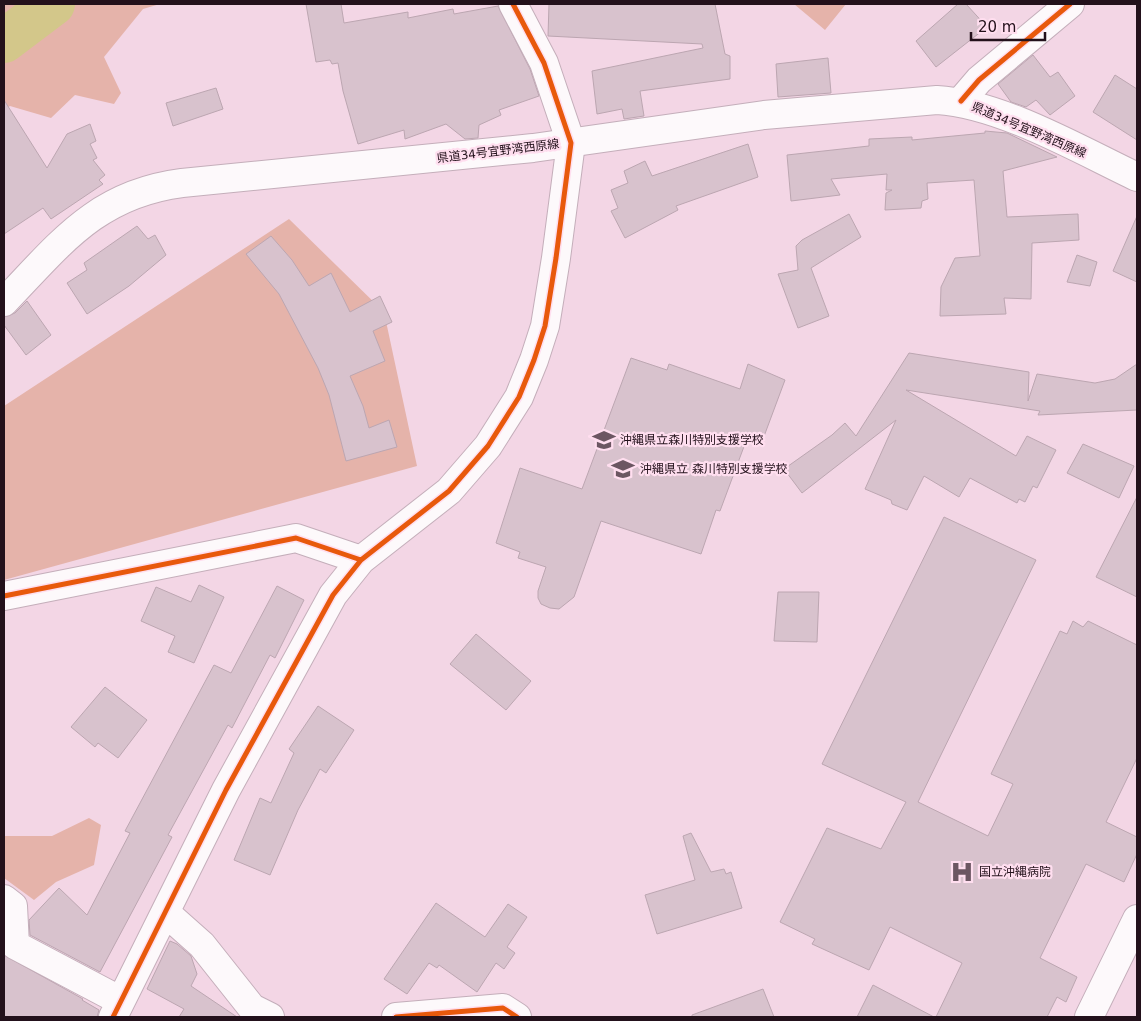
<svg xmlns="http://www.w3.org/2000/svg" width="1141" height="1021" viewBox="0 0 1141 1021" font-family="'DejaVu Sans','Noto Sans JP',sans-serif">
<rect width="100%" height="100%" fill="#f3d6e5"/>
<path fill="#e5b3aa" d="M 4,4 L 160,4 L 143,9 L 104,57 L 121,93 L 114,104 L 75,95 L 51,118 L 10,106 L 4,110 Z
M 794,4 L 846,4 L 825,30 Z
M 289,219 L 384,312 L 417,466 L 4,580 L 4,406 Z
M 89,818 L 101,825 L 94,865 L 56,882 L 34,900 L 4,878 L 4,836 L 52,836 Z"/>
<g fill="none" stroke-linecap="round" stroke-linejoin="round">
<path stroke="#d3c78a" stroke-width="44" d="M 4,41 L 53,4"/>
</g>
<path fill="#d8c2cd" stroke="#bca6b1" d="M 306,4 L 341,4 L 344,23 L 408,12 L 408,18 L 453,9 L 454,14 L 498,6 L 530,69 L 539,96 L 499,110 L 501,115 L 479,125 L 478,138 L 465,139 L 446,124 L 405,139 L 404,130 L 358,144 L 343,91 L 338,63 L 332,64 L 330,60 L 316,62 Z
M 549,4 L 715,4 L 725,54 L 730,56 L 730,79 L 640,91 L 644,116 L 624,119 L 622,109 L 597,114 L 592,71 L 703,48 L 702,44 L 548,36 Z
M 958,4 L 966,4 L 987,27 L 936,67 L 916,41 Z
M 1033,55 L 1050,77 L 1058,72 L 1075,96 L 1050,115 L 1036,100 L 1026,107 L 1011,102 L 998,84 Z
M 828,58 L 831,93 L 778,97 L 776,64 Z
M 1115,75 L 1137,89 L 1137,140 L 1093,112 Z
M 216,88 L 223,109 L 173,126 L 166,103 Z
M 4,100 L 47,168 L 67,134 L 90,124 L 96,141 L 90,144 L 97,158 L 93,160 L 105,175 L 99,180 L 103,184 L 51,219 L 43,208 L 4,234 Z
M 985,131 L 1007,133 L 1057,157 L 1003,171 L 1007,217 L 1078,214 L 1079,240 L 1032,243 L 1031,299 L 1004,298 L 1006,314 L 940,316 L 941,287 L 955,258 L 980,256 L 974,180 L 927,183 L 928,199 L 922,201 L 921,208 L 885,210 L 886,193 L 892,190 L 886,190 L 887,174 L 831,179 L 840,195 L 791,201 L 787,155 L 869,146 L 869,139 L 912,137 L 912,140 L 985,133 Z
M 748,144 L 758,177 L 676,206 L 678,210 L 625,238 L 611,211 L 618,208 L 611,190 L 628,183 L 624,171 L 645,161 L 652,176 Z
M 849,214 L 861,237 L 811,268 L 829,316 L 798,328 L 778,274 L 798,270 L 796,246 L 802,240 Z
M 1137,216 L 1137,282 L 1113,271 Z
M 137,226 L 148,239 L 155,235 L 166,255 L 129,286 L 87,314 L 67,283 L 87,270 L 84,263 Z
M 271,236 L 292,260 L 309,286 L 331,273 L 350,312 L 380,296 L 392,322 L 373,331 L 385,361 L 350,376 L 363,406 L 369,428 L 389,420 L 397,447 L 346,461 L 329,395 L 318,368 L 279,294 L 246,254 Z
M 1077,255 L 1097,262 L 1090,286 L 1067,282 Z
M 27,301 L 51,335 L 26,355 L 4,325 L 4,317 L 15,313 Z
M 909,353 L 1029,372 L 1028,401 L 1037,374 L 1095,383 L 1115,379 L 1137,364 L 1137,410 L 1038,415 L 1040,411 L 906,390 L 1016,456 L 1027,436 L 1056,450 L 1037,488 L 1033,486 L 1025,502 L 1019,499 L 1017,503 L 970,478 L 959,497 L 924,476 L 907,510 L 892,504 L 891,500 L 865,489 L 896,420 L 802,493 L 784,469 L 832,435 L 845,423 L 856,436 Z
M 631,358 L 667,370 L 669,364 L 740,389 L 748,364 L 785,380 L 763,439 L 749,433 L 720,511 L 716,510 L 701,554 L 601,521 L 574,597 L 559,609 L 550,608 L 541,604 L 538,598 L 538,591 L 546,567 L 518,558 L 520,552 L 496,543 L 520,468 L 582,489 Z
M 1083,444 L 1134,466 L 1119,498 L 1067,473 Z
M 1137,497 L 1137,597 L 1096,577 Z
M 944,517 L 1036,560 L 918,802 L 988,836 L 1013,784 L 991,774 L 1060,631 L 1067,634 L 1073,621 L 1083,627 L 1088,621 L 1137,645 L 1137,758 L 1106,822 L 1137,837 L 1137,854 L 1124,882 L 1086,864 L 1040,958 L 1077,977 L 1066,1002 L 1057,997 L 1047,1017 L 936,1017 L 962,963 L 890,927 L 869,970 L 812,944 L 815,939 L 780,922 L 827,828 L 881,849 L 906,802 L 822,764 Z
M 199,585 L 224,597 L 194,663 L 168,652 L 175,636 L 141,621 L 156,587 L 191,602 Z
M 277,586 L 304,600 L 275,658 L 270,655 L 232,728 L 228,725 L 168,835 L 172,837 L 100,972 L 30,935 L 29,920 L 59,888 L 87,915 L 130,833 L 125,831 L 214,665 L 231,673 Z
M 778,592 L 819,592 L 817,642 L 774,641 Z
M 476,634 L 531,681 L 506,710 L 450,664 Z
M 105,687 L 147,720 L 118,758 L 98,743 L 95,747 L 71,727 Z
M 318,706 L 354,730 L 326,773 L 320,769 L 298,810 L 270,875 L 234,860 L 260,798 L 271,803 L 294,753 L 289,749 Z
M 691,833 L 711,872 L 724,869 L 726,874 L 731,872 L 742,908 L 657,934 L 645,895 L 695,880 L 683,836 Z
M 436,903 L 485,937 L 508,904 L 527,917 L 507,947 L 515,953 L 504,969 L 496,963 L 477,992 L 439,965 L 437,968 L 429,963 L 407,994 L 384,979 Z
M 170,941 L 177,944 L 191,956 L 197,974 L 191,986 L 237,1017 L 179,1017 L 184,1009 L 147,989 Z
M 4,955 L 83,999 L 82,1000 L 99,1010 L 97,1017 L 4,1017 Z
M 873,985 L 934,1017 L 857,1017 Z
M 763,989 L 774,1017 L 692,1017 L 692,1015 Z"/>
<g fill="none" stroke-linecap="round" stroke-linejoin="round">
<defs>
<path id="minor" d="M 961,101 L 979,80 L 1070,4
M 4,596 L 296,538 L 361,560
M 4,899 L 13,906 L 15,945 L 121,1001
M 166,913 L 202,945 L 252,1008 L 270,1017
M 113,1017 L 226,790 L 333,595 L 361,560 L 449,491 L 488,446 L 519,397 L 534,360 L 545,326 L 556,258 L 571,143 L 544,63 L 513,4
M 396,1017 L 503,1008 L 517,1017
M 1089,1017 L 1137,919"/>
<path id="major" d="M 4,302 C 60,244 96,194 182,183 L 533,148 L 764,115 L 937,100 C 1001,104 1078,149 1137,177"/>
</defs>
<use href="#minor" stroke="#c4aeba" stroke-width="30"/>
<use href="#major" stroke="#c4aeba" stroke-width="30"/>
<use href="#minor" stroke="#fdf9fb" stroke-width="28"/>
<use href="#major" stroke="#fdf9fb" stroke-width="28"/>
<defs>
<path id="cycleway" d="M 961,101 L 979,80 L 1070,4
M 4,596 L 296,538 L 361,560
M 113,1017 L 226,790 L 333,595 L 361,560 L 449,491 L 488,446 L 519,397 L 534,360 L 545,326 L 556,258 L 571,143 L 544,63 L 513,4
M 396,1017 L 503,1008 L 517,1017"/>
</defs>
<use href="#cycleway" stroke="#ffdeef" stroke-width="8"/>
<use href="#cycleway" stroke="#e8590c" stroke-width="5"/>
</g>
<defs>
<symbol id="school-bare" viewBox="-9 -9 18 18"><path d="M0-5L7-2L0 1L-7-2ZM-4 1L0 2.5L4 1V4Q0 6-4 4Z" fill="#6c5662" stroke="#ffdeef" stroke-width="2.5" paint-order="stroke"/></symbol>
<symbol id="hospital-bare" viewBox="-9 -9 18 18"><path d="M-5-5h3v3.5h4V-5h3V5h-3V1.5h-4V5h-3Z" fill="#6c5662" stroke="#ffdeef" stroke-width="2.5" paint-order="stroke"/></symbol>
</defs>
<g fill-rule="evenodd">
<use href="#school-bare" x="588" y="424" width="32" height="32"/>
<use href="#school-bare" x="607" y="453" width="32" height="32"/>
<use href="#hospital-bare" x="946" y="856" width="32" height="32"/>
</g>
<g text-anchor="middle" stroke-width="4.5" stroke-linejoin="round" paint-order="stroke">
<g font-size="12" fill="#23111b" stroke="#ffdeef">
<text transform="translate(1029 130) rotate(23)" y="4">県道34号宜野湾西原線</text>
<text transform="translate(498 151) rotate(-7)" y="4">県道34号宜野湾西原線</text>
</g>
<g font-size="12" fill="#23111b" stroke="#ffdeef" text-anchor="start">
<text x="620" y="444">沖縄県立森川特別支援学校</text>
<text x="640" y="473">沖縄県立 森川特別支援学校</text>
<text x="979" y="876">国立沖縄病院</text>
</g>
</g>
<rect width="1141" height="1021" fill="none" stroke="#23111b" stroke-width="10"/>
<path d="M971 32v8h74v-8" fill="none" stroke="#23111b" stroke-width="2.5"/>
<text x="978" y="32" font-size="15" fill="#23111b" stroke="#ffdeef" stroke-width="4" paint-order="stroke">20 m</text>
</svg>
